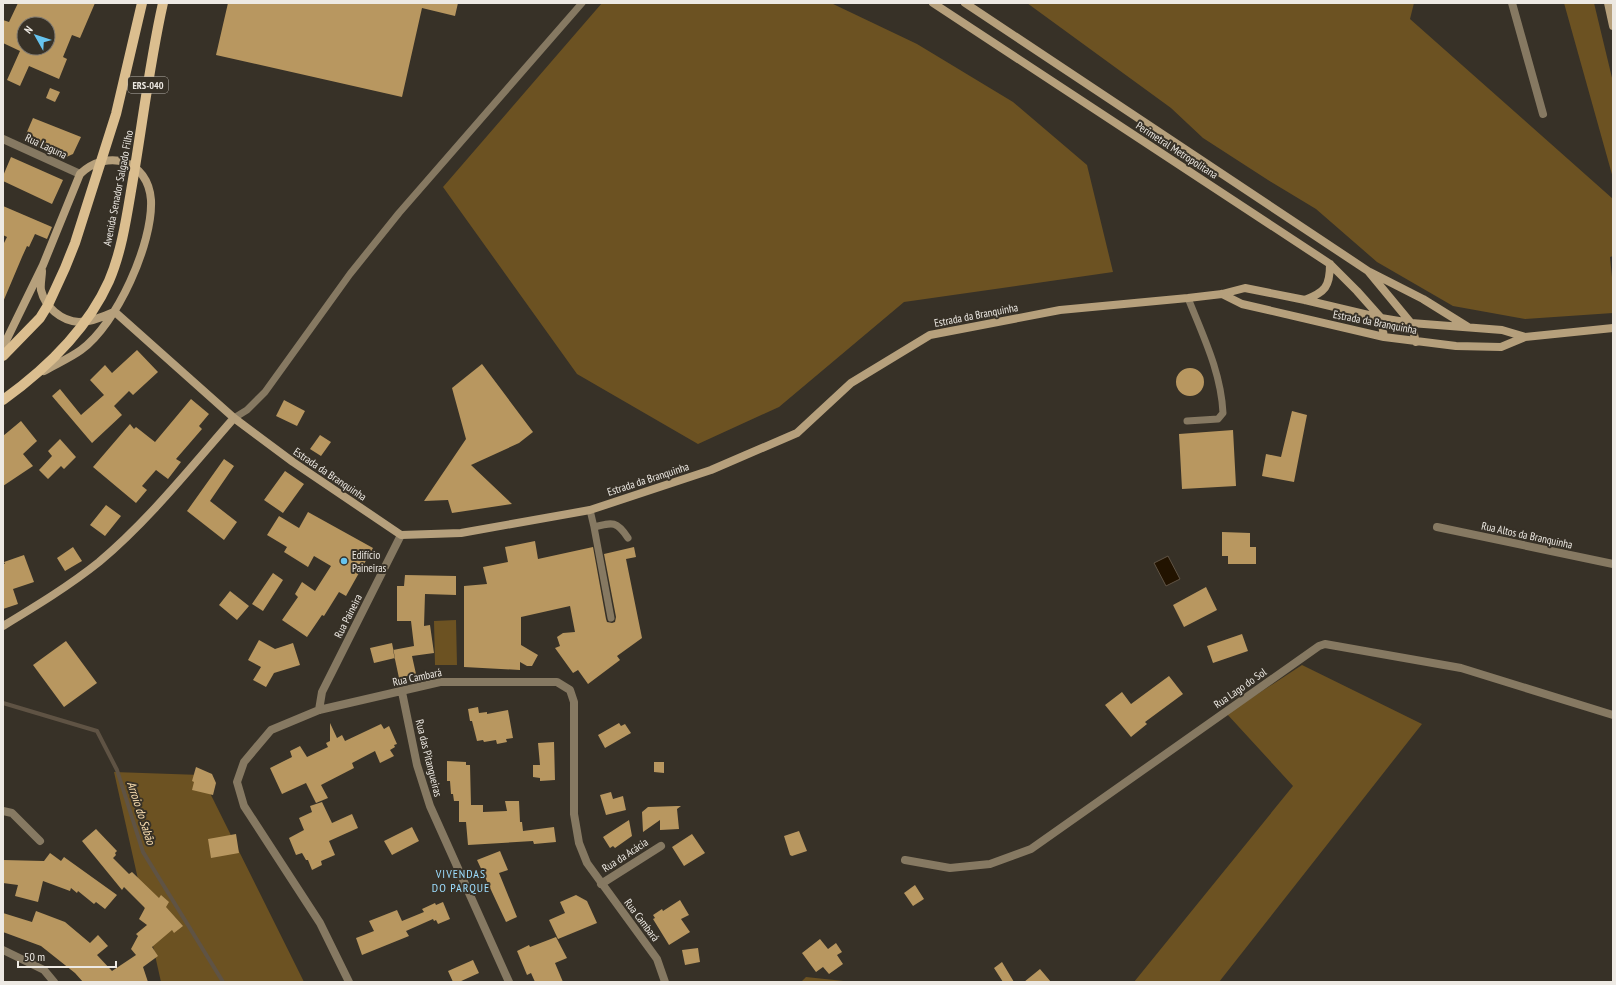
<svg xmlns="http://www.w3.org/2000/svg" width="1616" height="985" viewBox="0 0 1616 985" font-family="'PT Sans Narrow',sans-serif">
<rect width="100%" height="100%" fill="#373127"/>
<path fill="#6c5222" d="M 602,3 L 831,3 L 917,44 L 1013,102 L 1087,165 L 1113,272 L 904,302 L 779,407 L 698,444 L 577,374 L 443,187 Z
M 1027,3 L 1414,3 L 1410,19 L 1613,199 L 1613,256 L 1610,257 L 1613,287 L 1613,313 L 1525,319 L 1453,306 L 1377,262 L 1316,209 L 1268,180 L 1203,138 L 1171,108 Z
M 1564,3 L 1594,3 L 1613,82 L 1613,178 Z
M 456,620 L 457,665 L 435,665 L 434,621 Z
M 1302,665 L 1422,724 L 1219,982 L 1134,982 L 1293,786 L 1227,714 Z
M 114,772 L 201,775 L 304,982 L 161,982 Z
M 806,977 L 853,982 L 801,982 Z"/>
<path fill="#221300" stroke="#5f5344" d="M 1168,556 L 1180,579 L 1166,586 L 1154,563 Z"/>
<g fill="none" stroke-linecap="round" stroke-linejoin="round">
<path stroke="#5f5344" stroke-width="4" d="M 3,703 L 97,731 L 117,770 L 143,852 L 223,982"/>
</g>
<path fill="#b89760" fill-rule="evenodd" d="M 18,3 L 95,3 L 80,38 L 72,35 L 63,57 L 67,59 L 59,79 L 29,66 L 20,86 L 7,80 L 20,51 L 3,43 L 3,20 L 9,22 ZM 24,24 L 48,24 L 48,48 L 24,48 Z
M 228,3 L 458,3 L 455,16 L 422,8 L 402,97 L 216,55 Z
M 50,88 L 60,92 L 55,102 L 46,98 Z
M 33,118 L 81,137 L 73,154 L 64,158 L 23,141 Z
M 11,157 L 63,180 L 52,204 L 3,181 L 3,176 Z
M 3,206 L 52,227 L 47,239 L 35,234 L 29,247 L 27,246 L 22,257 L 3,302 L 3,245 L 7,237 L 3,235 Z
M 137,350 L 158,372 L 133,395 L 129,391 L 114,406 L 122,415 L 92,443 L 52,396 L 60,389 L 81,415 L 104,395 L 90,380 L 105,365 L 112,373 Z
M 482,364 L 533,432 L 519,443 L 471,465 L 512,504 L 452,513 L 448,500 L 424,501 L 466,439 L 452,388 Z
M1176 382a14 14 0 1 1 28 0a14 14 0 1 1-28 0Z
M 191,399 L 209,414 L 199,426 L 202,429 L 176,459 L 181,462 L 168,479 L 156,470 L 142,486 L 147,490 L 136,503 L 93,467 L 130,424 L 134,429 L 136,427 L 155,442 Z
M 284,400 L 305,411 L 297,426 L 276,416 Z
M 1292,411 L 1307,415 L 1294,482 L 1262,476 L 1266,454 L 1281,457 Z
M 21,421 L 37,441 L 23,454 L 33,466 L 3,486 L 3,436 Z
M 1233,430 L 1236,486 L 1182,489 L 1179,434 Z
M 320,435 L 331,442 L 321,456 L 310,449 Z
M 60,439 L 76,457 L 64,469 L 61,466 L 48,479 L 39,470 L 52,456 L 48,451 Z
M 224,459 L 234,466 L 210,501 L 237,522 L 224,540 L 187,511 Z
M 285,471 L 304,484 L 283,513 L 264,500 Z
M 106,505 L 121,516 L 105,536 L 90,525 Z
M 308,512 L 373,548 L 346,596 L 339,592 L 324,616 L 322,615 L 307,637 L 282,620 L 298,597 L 295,594 L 302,582 L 315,591 L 331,566 L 314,556 L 308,567 L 284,552 L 287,547 L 267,535 L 279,516 L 299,528 Z
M 1222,532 L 1250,533 L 1250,547 L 1256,547 L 1256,564 L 1228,564 L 1228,556 L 1222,556 Z
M 535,541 L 538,559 L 593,547 L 606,619 L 607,622 L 612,623 L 615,622 L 616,617 L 604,554 L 634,547 L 636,557 L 626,559 L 642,638 L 617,656 L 620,660 L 588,684 L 578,670 L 573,673 L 555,648 L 560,646 L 557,637 L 563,633 L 575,632 L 570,606 L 521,617 L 521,645 L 538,655 L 532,666 L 527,666 L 520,662 L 520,670 L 464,667 L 464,586 L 487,584 L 483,567 L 508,562 L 505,547 Z
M 73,547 L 82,561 L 65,571 L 57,558 Z
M 24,555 L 34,582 L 13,589 L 18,604 L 3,609 L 3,564 L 5,564 L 4,562 Z
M 273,573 L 283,580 L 263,611 L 252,604 Z
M 405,575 L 456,576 L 456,595 L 425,594 L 424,626 L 430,625 L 434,653 L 412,656 L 416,674 L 399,678 L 393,650 L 414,646 L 411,621 L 397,621 L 397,586 L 404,586 Z
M 1206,587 L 1217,610 L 1184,627 L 1173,605 Z
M 230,591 L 249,606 L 237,620 L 219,605 Z
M 1242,634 L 1248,651 L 1213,663 L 1207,646 Z
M 259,640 L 275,649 L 293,643 L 300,665 L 274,673 L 266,687 L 253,680 L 261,667 L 248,660 Z
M 66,641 L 97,683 L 64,707 L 33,665 Z
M 392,643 L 395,658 L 374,663 L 370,648 Z
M 1169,676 L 1183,694 L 1145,722 L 1147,724 L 1131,737 L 1105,705 L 1122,692 L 1131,704 Z
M 478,707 L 479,713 L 487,712 L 487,714 L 508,710 L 513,738 L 506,739 L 507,742 L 497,744 L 496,740 L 484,742 L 483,740 L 477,741 L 472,721 L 470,721 L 468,709 Z
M 330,723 L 337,738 L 342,735 L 345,741 L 381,724 L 384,729 L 389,726 L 397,744 L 394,745 L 395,747 L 390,750 L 394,756 L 380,763 L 375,751 L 352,763 L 354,768 L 321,785 L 328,798 L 316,803 L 306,783 L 282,794 L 270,768 L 292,757 L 290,751 L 300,746 L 307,757 L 328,747 L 326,743 L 330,741 Z
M 619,723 L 621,726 L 625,724 L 631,733 L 605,748 L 598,735 Z
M 554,742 L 555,780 L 540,781 L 540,778 L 533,777 L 533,765 L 540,765 L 538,743 Z
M 447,761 L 466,762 L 466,765 L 470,765 L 471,805 L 483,805 L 483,812 L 507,811 L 505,801 L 519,801 L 520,822 L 522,822 L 523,831 L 554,827 L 556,842 L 534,844 L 533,841 L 468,845 L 466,822 L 459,822 L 459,801 L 454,801 L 453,794 L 451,794 L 450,781 L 447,781 Z
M 654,762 L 664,762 L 664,773 L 654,772 Z
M 196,767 L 212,774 L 216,783 L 213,795 L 192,790 L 194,782 L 192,781 Z
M 611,792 L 613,799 L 623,796 L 626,810 L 606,815 L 600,795 Z
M 322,802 L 332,823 L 352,814 L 358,828 L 329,841 L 335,855 L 321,861 L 322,865 L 312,870 L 308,860 L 306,860 L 302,853 L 296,855 L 289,838 L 304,830 L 299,818 L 312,812 L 310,806 Z
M 677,806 L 681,806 L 677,809 L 679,829 L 660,830 L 660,820 L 643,832 L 642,812 L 648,807 Z
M 629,820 L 632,836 L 615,848 L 613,846 L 610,848 L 603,837 Z
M 412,827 L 419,841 L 392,855 L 384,841 Z
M 96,829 L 117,851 L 115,853 L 116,855 L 113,858 L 129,874 L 132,872 L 159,898 L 161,895 L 169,902 L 166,907 L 183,926 L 174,933 L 172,930 L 152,947 L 158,956 L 143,967 L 148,982 L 83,982 L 75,973 L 41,946 L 3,932 L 3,913 L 32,922 L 36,911 L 65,922 L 90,943 L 98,935 L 108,946 L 97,955 L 112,971 L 136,955 L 131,949 L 138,936 L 136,934 L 147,925 L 139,919 L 145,908 L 124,887 L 122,890 L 82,841 Z
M 799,831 L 807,851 L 792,856 L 790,855 L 784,836 Z
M 236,834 L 239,853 L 211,858 L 208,839 Z
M 692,834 L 705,853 L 684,866 L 672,847 Z
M 500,851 L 508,870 L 499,873 L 517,917 L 506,922 L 477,860 Z
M 50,853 L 61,861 L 64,857 L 117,895 L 105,909 L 96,902 L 94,904 L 78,891 L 77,893 L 71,888 L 70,891 L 43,881 L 38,902 L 15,896 L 18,885 L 3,883 L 3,860 L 44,861 Z
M 915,885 L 924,899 L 913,906 L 904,893 Z
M 576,895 L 587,901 L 597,923 L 558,939 L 549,920 L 565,913 L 560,902 Z
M 680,900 L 689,915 L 681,919 L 690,932 L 669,945 L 653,919 L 655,918 L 653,915 L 662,909 L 663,911 Z
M 443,902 L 450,919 L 438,924 L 436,920 L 434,921 L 433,919 L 406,931 L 409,936 L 362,955 L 356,938 L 374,931 L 369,921 L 397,910 L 402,921 L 424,912 L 422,909 L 435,903 L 436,905 Z
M 556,937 L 567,958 L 555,963 L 563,982 L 535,982 L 531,973 L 527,975 L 517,951 L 529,945 L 530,947 Z
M 820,939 L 828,949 L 836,943 L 842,952 L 837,955 L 843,964 L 829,974 L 823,967 L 816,972 L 802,953 Z
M 698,948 L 700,962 L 685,965 L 682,950 Z
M 473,960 L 479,973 L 459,982 L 453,982 L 448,971 Z
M 1002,962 L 1014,982 L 1003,982 L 994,968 Z
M 1040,969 L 1051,982 L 1024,982 Z"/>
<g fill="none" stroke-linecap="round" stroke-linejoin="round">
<path stroke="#867962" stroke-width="7" d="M 234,418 L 247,410 L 265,392 L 350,274 L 399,213 L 582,3
M 1187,421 L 1218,419 L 1223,413 C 1221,372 1203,336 1188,298
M 590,510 L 594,527 L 611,618
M 594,527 C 613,522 617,521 628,538"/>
<path stroke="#867962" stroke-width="8" d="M 1512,3 L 1543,114
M 3,139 L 80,174
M 1437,527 L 1613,564
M 402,692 L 417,765 L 430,806 L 509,982
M 319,710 L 322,692 L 401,535
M 3,811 L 12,813 L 40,841
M 905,860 L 950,868 L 990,864 L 1031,849 L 1319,646 L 1325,644 L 1461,668 L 1613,715
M 601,884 L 661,846
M 3,950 L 44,970 L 54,982
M 349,982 L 320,923 L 244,806 L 237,782 L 244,762 L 271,730 L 319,710 L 440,682 L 557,682 L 570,690 L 574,702 L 574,814 L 579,843 L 587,863 L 657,959 L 665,982"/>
<path stroke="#b6a07c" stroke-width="8" d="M 933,3 L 1330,264 L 1357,291 L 1381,318 L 1384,337
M 965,3 L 1368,271 L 1411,323 L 1416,342
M 1608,3 L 1613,26
M 42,271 C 42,277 40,284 41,290 C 45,307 61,321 79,322 C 91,322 103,317 114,312
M 1370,272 L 1423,299 L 1468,327
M 1222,294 L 1242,304 L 1384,337 L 1456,346 L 1501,347 L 1525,337 L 1613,328
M 1305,300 C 1325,292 1330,287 1330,264
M 115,312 L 234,418 L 293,462 L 401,535 L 461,533 L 590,510 L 711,470 L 797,433 L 851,383 L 930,335 L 1060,310 L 1188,298 L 1222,294 L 1245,288 L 1305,300 L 1381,318 L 1411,323 L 1502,330 L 1525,337
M 3,347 L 43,265 L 80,174 C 108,148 148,160 151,200 C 153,243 117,324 81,350 C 70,358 56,364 44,371
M 3,626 C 36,606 69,586 99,562 C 149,520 191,467 234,418"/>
<path stroke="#dbbe8f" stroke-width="10" d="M 3,356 L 40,318 L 48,305 L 65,268 L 75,243 L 116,114 L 142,3
M 3,400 C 46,369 87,330 109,281 C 121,253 126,221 131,191 C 142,128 149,65 163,3"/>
</g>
<circle fill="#67c4ef" stroke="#373127" stroke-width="1.5" cx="344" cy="561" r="4"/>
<g text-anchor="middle" stroke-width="4" stroke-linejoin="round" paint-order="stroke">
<rect fill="#373127" stroke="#b6b2ab" stroke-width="1" x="128" y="77" width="40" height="16" rx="3"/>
<g font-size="10" font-weight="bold" fill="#ede9e3">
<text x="148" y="89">ERS-040</text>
</g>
<g font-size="11" fill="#ede9e3" stroke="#373127">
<text transform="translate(46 146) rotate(25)" y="4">Rua Laguna</text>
<text transform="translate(1177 150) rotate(33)" y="4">Perimetral Metropolitana</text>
<text transform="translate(118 188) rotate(-79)" y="4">Avenida Senador Salgado Filho</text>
<text transform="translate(976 315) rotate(-11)" y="4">Estrada da Branquinha</text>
<text transform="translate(1375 322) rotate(11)" y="4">Estrada da Branquinha</text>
<text transform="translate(330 474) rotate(34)" y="4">Estrada da Branquinha</text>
<text transform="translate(648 479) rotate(-18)" y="4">Estrada da Branquinha</text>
<text transform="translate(1527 535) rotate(12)" y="4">Rua Altos da Branquinha</text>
<text transform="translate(348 616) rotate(-63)" y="4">Rua Paineira</text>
<text transform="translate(417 677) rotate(-12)" y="4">Rua Cambará</text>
<text transform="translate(1240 688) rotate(-35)" y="4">Rua Lago do Sol</text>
<text transform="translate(429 758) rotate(76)" y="4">Rua das Pitangueiras</text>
<text transform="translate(625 855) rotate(-33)" y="4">Rua da Acácia</text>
<text transform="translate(642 920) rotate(53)" y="4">Rua Cambará</text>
</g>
<g font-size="11" fill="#ede9e3" stroke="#373127" text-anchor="start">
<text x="352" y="559">Edifício<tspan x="352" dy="13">Paineiras</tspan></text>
</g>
<g font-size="12" font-style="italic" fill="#fce0b1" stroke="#373127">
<text transform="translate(141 813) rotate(72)" y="4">Arroio do Sabão</text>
</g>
<g font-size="12" letter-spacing="1" fill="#9cddfe" stroke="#373127">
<text x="461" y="878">VIVENDAS<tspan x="461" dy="14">DO PARQUE</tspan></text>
</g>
</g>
<rect width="1616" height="985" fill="none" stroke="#ede9e3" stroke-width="8"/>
<g transform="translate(36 36) rotate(309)"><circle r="19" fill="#373127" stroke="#807b72"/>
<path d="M0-3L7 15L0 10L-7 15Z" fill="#67c4ef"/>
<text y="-6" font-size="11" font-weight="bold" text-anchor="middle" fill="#ede9e3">N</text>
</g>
<path d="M18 961v6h98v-6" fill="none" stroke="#ede9e3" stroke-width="2"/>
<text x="24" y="961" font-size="12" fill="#ede9e3" stroke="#373127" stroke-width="3" paint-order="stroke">50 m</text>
</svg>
